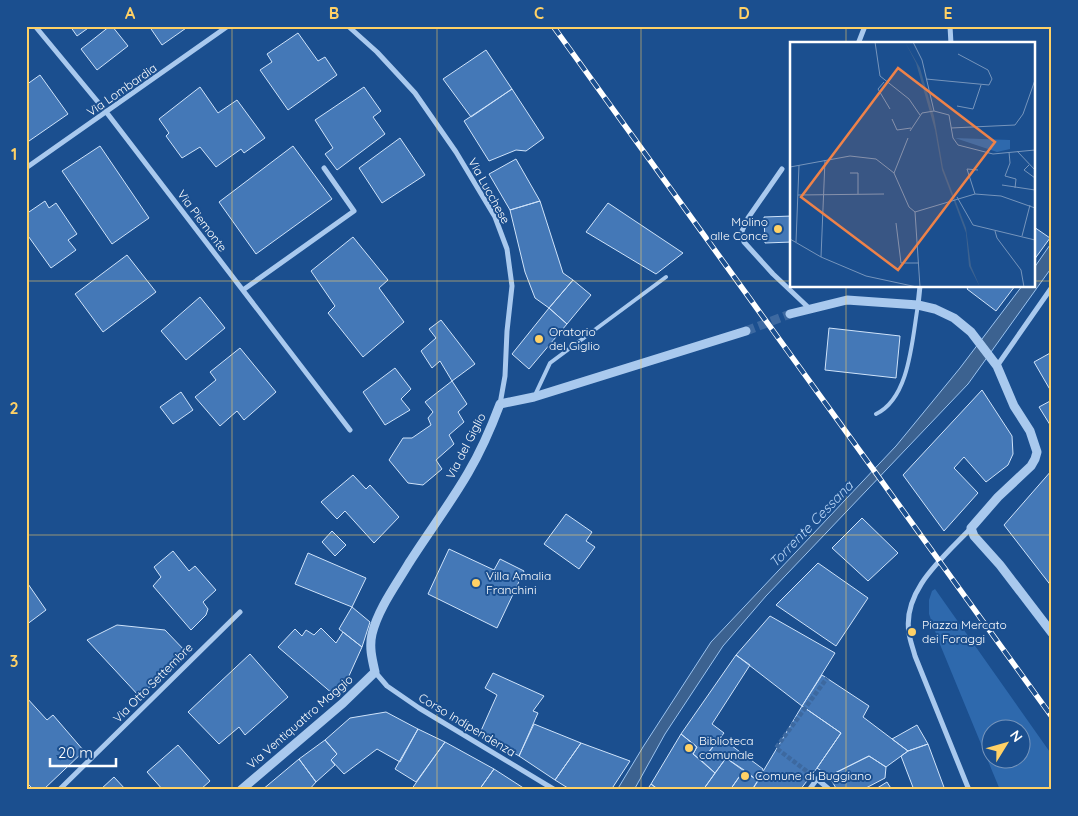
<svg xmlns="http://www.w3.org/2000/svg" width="1078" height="816" viewBox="0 0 1078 816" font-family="Quicksand,sans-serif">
<rect width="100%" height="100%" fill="#1b4f8f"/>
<path fill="#2e69ad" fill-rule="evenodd" d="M 935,589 L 1052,755 L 1052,790 L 1000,790 L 939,642 L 929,614 L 929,600 L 932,591 ZM 990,728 L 1020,728 L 1020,758 L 990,758 Z"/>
<path fill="#3c6290" stroke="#9cc4f0" d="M 1052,242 L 1052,267 L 968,384 L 766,596 L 723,646 L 665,734 L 634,790 L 617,790 L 643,747 L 711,642 L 896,446 L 960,368 L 1022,286 L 1034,286 L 1034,268 Z"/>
<path fill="#4478b7" stroke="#cfe3fa" d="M 70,26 L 91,26 L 77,36 Z
M 110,26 L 112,26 L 128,46 L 97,70 L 81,49 Z
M 149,26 L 189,26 L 162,45 Z
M 298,33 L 318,61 L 325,57 L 337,75 L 288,110 L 260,70 L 272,62 L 267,54 Z
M 486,50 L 512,89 L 471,117 L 443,79 Z
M 40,75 L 68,114 L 29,141 L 26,136 L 26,85 Z
M 200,87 L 218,113 L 237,100 L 265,138 L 244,153 L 241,149 L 216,167 L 200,147 L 182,158 L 166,136 L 169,133 L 159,119 Z
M 364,87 L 381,111 L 373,117 L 385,134 L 337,170 L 325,154 L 333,148 L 315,120 Z
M 512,89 L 544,138 L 526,151 L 516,150 L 489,161 L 464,121 Z
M 400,138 L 425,175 L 382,203 L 359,168 Z
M 100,146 L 149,218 L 112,244 L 62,171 Z
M 293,146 L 332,199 L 256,254 L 219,202 Z
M 516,159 L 540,201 L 510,210 L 489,174 Z
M 45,201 L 49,208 L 56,203 L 77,234 L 68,240 L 76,250 L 51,268 L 26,233 L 26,214 Z
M 540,201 L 563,273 L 573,280 L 549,308 L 535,298 L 525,272 L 510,210 Z
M 608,203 L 683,253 L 656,274 L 586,232 Z
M 792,216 L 792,242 L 765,243 L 764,217 Z
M 1034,227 L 1050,238 L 1034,260 Z
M 353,237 L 388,280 L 379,288 L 404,322 L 363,357 L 328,313 L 335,306 L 311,271 Z
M 127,255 L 156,292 L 103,332 L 75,294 Z
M 573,280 L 591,295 L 567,324 L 549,308 Z
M 969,286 L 1015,286 L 996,311 L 967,289 Z
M 200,297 L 225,328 L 186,360 L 161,331 Z
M 549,308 L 567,324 L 529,369 L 512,354 Z
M 441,320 L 475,364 L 452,381 L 440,361 L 432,368 L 421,351 L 436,338 L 429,329 Z
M 829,328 L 900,336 L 896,378 L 825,370 Z
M 240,348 L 276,392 L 244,420 L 237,411 L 220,426 L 195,397 L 216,380 L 210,372 Z
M 1052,352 L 1052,393 L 1034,362 Z
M 395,368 L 411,389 L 401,399 L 410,410 L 385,425 L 363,392 Z
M 452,381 L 467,404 L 458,412 L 464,422 L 449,435 L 454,444 L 436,460 L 442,469 L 423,485 L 408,483 L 389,460 L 403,438 L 412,438 L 431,425 L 428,418 L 433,412 L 425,402 Z
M 982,390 L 1012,436 L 1013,454 L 1008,465 L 986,482 L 964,457 L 954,468 L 978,493 L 944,531 L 903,475 Z
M 181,392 L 193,410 L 173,424 L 160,407 Z
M 1052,400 L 1052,428 L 1039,407 Z
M 1052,470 L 1052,587 L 1004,525 Z
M 353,475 L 366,489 L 370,485 L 399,517 L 374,543 L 345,511 L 337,519 L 321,502 Z
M 566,514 L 592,532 L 586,541 L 595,547 L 579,569 L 544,544 Z
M 862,518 L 898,553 L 868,581 L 832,548 Z
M 332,531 L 346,545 L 335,556 L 322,542 Z
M 449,549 L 494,570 L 500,559 L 524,571 L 497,628 L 428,594 Z
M 173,551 L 189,571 L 195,566 L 216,590 L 203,602 L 208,609 L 206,615 L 191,630 L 153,586 L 161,577 L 154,567 Z
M 308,553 L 366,578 L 352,607 L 295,584 Z
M 818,563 L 868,598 L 836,646 L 776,605 Z
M 26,581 L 46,610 L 26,625 Z
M 352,607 L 370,622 L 362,647 L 339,629 Z
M 770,616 L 835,653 L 802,706 L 736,655 Z
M 117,625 L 165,630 L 188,654 L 139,696 L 87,640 Z
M 321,628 L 336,643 L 343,632 L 362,647 L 348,678 L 333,694 L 278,647 L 295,629 L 302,636 L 306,630 L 314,635 Z
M 250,654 L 288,697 L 245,735 L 239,727 L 219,744 L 188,712 Z
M 736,655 L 750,665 L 712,724 L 724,733 L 702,761 L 693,754 L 697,747 L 681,734 Z
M 493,673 L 544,696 L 533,711 L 538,713 L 519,756 L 480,733 L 497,695 L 485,688 Z
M 822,675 L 869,706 L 863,717 L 908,751 L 886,767 L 869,756 L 829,776 L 817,768 L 841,733 L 802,706 Z
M 26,697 L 47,720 L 53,715 L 84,751 L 43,790 L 34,790 L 26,782 Z
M 802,706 L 841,733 L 817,768 L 800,790 L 752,790 Z
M 386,712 L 418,729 L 400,762 L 377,749 L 344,774 L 331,760 L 337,754 L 325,740 L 350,718 Z
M 534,724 L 581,743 L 555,780 L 519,756 Z
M 917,725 L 928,744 L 908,751 L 892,739 Z
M 418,729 L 445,742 L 416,782 L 395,769 Z
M 681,734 L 697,747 L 693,754 L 715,773 L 703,790 L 659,790 L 651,784 Z
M 720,737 L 763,769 L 758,781 L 726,758 L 715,773 L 702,761 Z
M 325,740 L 337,754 L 331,760 L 335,765 L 316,782 L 299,759 Z
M 445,742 L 494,769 L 479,790 L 411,790 Z
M 581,743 L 630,761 L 611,790 L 571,790 L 555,780 Z
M 928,744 L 945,790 L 914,790 L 901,756 L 908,751 Z
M 178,745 L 210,781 L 200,790 L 163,790 L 147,772 Z
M 869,756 L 886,767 L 885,778 L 866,788 L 867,790 L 837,790 L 829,776 Z
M 726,758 L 744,770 L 730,790 L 703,790 Z
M 299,759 L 316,782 L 309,790 L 262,790 Z
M 494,769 L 525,789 L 526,790 L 479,790 Z
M 744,770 L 758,781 L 752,790 L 730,790 Z
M 114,777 L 126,790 L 100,790 Z
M 887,782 L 892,790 L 874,790 Z
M 651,784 L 659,790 L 647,790 Z"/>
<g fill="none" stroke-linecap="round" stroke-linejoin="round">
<path stroke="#3d69a0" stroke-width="4.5" stroke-dasharray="4.5 2" stroke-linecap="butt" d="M 817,779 L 776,748 L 827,678"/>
<path stroke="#3d69a0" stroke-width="9" stroke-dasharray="9 4.5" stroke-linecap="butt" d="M 746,331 L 790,314"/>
<path stroke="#a9c9ee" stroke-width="4" d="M 535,395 L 550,363 L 666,277
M 876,414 C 910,398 912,339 918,305"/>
<path stroke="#a9c9ee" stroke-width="5" d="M 35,26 L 107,113 L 350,430
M 348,26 L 377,52 L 415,93 L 456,152 L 495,217 L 507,249 L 512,286 L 507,331 L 505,376 L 500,404
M 950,26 L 951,44
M 858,44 L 865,26
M 26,168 L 228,26
M 782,169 L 748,218 L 742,231 L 744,242 L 773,274 L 810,309
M 243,290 L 354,211 L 324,168
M 918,305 L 920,286
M 997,366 L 1052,287
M 375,672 L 387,686 L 419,708 L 555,790
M 59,790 L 240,612
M 809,790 L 817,779 L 830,790
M 969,790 L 915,656 C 913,648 910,641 909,633 C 902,590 944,557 971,528"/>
<path stroke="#a9c9ee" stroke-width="9" d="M 790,314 L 847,300 L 918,305 L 935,309 L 954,318 L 971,332 L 997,366 L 1014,406 L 1030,431 L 1037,452 L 1035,459 L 1031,466 L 998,497 L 971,528 L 974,536 L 1000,565 L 1052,633
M 241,790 L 343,703 L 375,672 C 372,659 369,647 372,634 C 378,609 396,585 409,563 C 428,533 450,504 468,473 C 481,451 491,428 500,404 L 534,397 L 746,331"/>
<defs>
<path id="rail" d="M 553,26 L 1052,717"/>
</defs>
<use href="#rail" stroke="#fff" stroke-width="5.5"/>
<use href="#rail" stroke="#1b4f8f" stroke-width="4" stroke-dasharray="11" stroke-linecap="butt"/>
</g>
<path fill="none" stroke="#ffd166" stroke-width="1" stroke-opacity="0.55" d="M 232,26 L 232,790M 437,26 L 437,790M 641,26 L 641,790M 846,26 L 846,44M 26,281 L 792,281M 1034,281 L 1052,281M 846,286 L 846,790M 26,535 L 1052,535"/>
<g fill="#ffd166" stroke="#1b4f8f" stroke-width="2">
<circle cx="778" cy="229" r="5"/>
<circle cx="539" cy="339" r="5"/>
<circle cx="476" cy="583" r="5"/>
<circle cx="912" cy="632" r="5"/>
<circle cx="689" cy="748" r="5"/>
<circle cx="745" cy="776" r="5"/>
</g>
<g text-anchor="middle" stroke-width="4" stroke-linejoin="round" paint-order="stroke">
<g font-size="12" fill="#fff" stroke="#1b4f8f">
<text transform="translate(122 90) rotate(-35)" y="4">Via Lombardia</text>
<text transform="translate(489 191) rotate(61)" y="4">Via Lucchese</text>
<text transform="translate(202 221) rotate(53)" y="4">Via Piemonte</text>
<text transform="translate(466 446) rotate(-63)" y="4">Via del Giglio</text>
<text transform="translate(153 683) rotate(-45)" y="4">Via Otto Settembre</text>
<text transform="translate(300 722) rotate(-41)" y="4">Via Ventiquattro Maggio</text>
<text transform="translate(467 725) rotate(31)" y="4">Corso Indipendenza</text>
</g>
<g font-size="12" fill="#fff" stroke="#1b4f8f" text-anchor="start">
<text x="768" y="226" text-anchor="end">Molino<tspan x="768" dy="14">alle Conce</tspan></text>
<text x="549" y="336">Oratorio<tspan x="549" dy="14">del Giglio</tspan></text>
<text x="486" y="580">Villa Amalia<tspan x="486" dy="14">Franchini</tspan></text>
<text x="922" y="629">Piazza Mercato<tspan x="922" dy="14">dei Foraggi</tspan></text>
<text x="699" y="745">Biblioteca<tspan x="699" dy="14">comunale</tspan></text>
<text x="755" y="780">Comune di Buggiano</text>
</g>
<g font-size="14" font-style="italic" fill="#b5d3f5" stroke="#1b4f8f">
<text transform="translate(811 524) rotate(-46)" y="5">Torrente Cessana</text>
</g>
</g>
<g transform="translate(790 42)">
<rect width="245" height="245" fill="#1b4f8f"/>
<path d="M 165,96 L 220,98 L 220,107 L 207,110 Z" fill="#2e69ad"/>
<path d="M 115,0 L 130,26 L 144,74 L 153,126 L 176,186 L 181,224 L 190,245 L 179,224 L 176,191 L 152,128 L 145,88 L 126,21 Z" fill="#3c6290"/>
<path fill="none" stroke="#7695bc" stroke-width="1" d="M 85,0 L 90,34 L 119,57 L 130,73M 123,0 L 132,18 L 144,69M 136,37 L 199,43 L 202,37 L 198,28 L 168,12M 94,40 L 88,47 L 100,67M 167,64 L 183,67 L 191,43M 102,77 L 107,88 L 121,86M 161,86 L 225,83 L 233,72 L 245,38M 120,89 L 132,71 L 144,69 L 159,73 L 163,96 L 168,103 L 203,112 L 245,108M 227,109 L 245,128M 219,110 L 220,121 L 215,134 L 226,137 L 225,146M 239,123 L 234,128 L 245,136M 0,125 L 60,114 L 86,117 L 104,131 L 119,165 L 125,170M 60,131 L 68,131 L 68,152M 104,131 L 118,96M 212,143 L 245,148M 185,152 L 177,127 L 188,128M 8,153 L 94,152M 167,155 L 183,183 L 245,198M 125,170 L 185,152 L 211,154 L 245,166M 125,170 L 130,245M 106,181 L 111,221 L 129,221M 205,189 L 207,196 L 231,228 L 234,245M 232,194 L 240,163M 0,197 L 31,215 L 76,234 L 127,245M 6,200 L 9,123M 31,215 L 35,118"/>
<path fill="#ee8249" fill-opacity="0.15" stroke="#ee8249" stroke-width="2.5" d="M 108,26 L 205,100 L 108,228 L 11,155 Z"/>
<rect width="245" height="245" fill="none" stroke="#fff" stroke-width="2.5"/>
</g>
<rect width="1078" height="816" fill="none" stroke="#1b4f8f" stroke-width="55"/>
<g transform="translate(1006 744) rotate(53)"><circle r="24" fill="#1b4f8f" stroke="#7695bc"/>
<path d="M0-4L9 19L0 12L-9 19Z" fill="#ffd166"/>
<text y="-8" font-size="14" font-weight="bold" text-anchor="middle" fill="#ffffff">N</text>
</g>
<path d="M50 758v8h66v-8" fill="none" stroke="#ffffff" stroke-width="2.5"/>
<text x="58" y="758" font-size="15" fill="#ffffff" stroke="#1b4f8f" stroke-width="4" paint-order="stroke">20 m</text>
<rect x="28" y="28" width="1022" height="760" fill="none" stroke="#ffd166" stroke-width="2"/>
<g font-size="16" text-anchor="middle" font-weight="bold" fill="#ffd166">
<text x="130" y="19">A</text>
<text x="334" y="19">B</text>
<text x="539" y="19">C</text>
<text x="744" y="19">D</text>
<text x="948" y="19">E</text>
<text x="14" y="160">1</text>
<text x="14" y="414">2</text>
<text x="14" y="667">3</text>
</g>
</svg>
